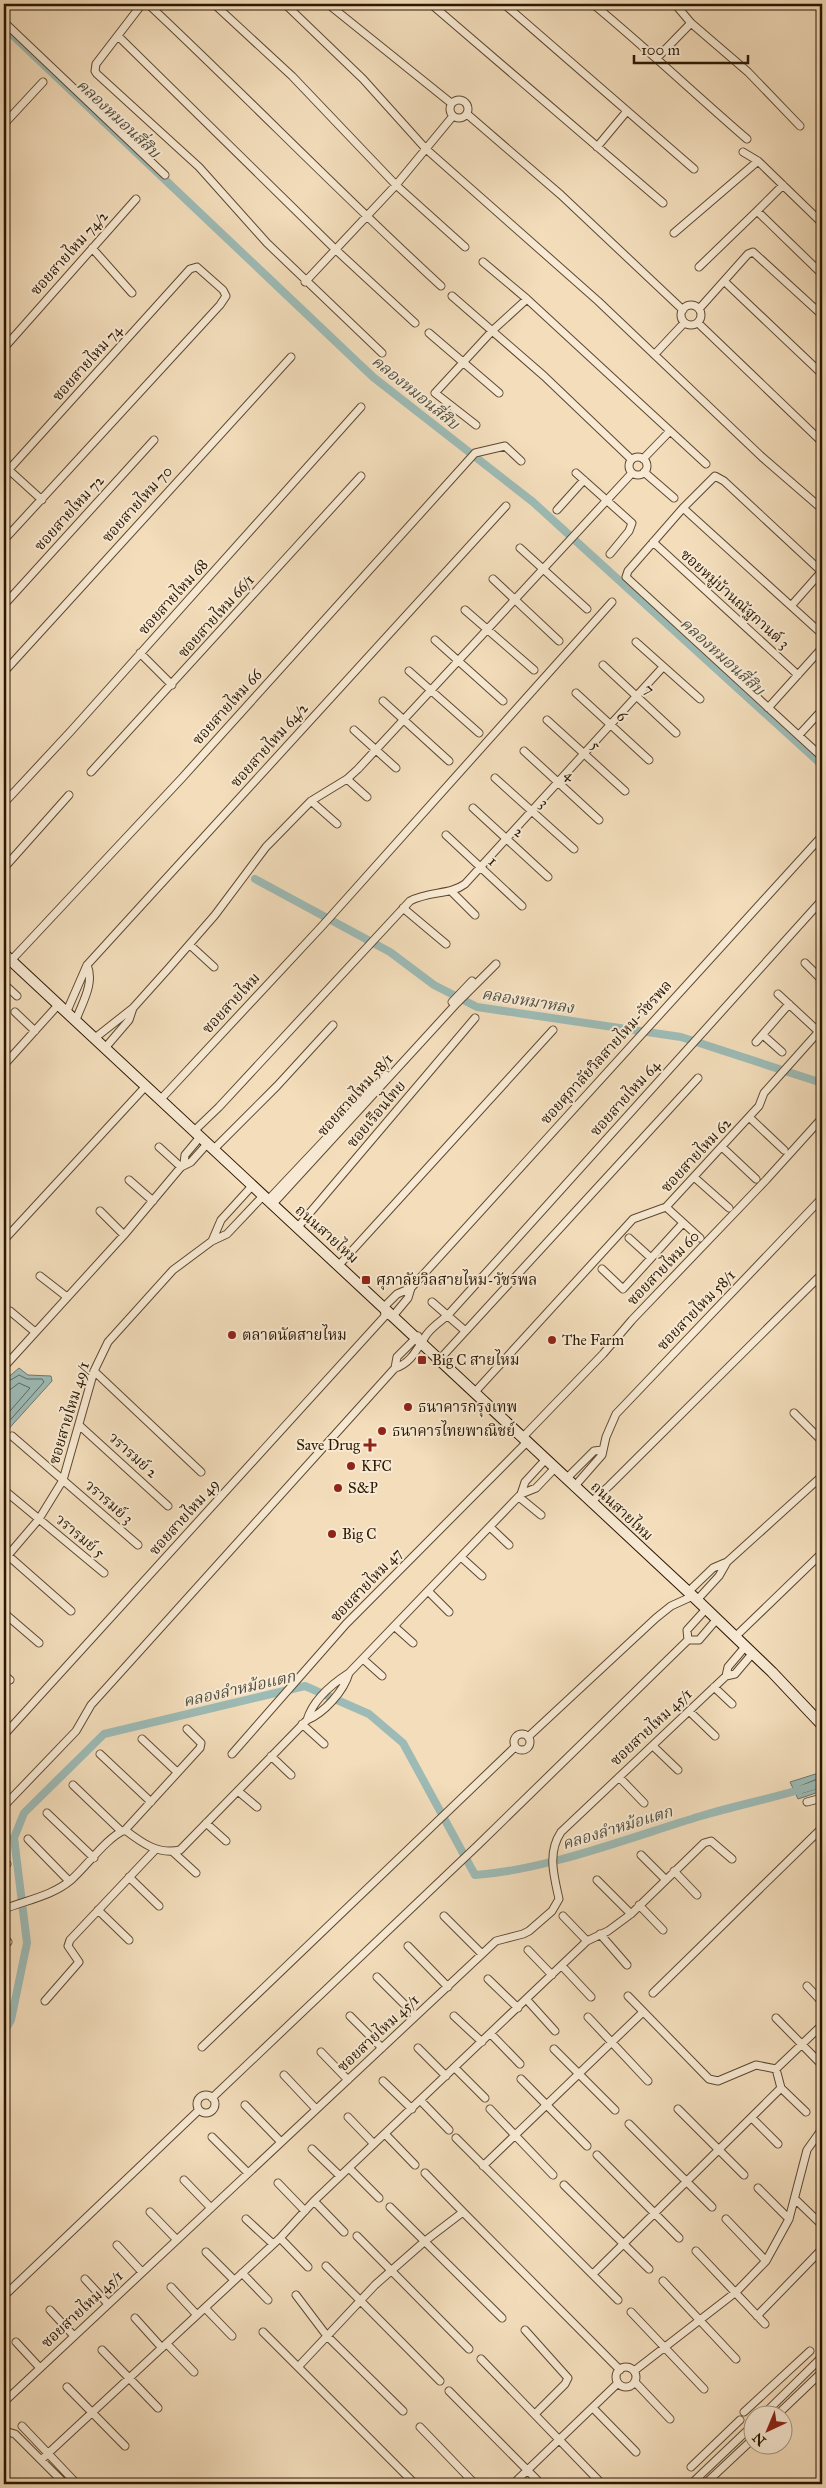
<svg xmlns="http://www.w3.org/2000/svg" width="826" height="2488" viewBox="0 0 826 2488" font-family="'IM FELL Great Primer','Noto Serif Thai',serif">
<rect width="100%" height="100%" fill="#f3ddbb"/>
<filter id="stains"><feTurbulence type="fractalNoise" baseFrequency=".004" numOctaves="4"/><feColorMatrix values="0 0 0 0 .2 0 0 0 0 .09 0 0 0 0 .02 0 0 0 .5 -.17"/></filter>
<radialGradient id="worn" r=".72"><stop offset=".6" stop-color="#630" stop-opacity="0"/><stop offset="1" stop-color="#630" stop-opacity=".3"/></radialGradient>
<path fill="#9dbbb6" stroke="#6f796e" d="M 19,1368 L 28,1375 L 51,1376 L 52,1381 L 4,1434 L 4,1381 Z
M 822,1772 L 822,1791 L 798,1799 L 790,1782 Z"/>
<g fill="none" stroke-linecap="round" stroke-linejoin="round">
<path stroke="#64695c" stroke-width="1" d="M 4,1384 L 19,1375 L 27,1379 L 42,1379 L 44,1382 L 4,1427
M 4,1391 L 11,1389 L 19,1383 L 30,1388 L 4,1418
M 822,1777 L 798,1787 L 802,1793 L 822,1787"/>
<path stroke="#9dbbb6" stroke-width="8" d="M 4,27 L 373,377 L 533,502 L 822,765
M 255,879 L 390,952 L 434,985 L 477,1007 L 681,1037 L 822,1083
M 4,2032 L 11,2020 L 27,1943 L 14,1838 L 24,1813 L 104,1734 L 305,1686 L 369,1714 L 403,1743 L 475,1875 C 547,1870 631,1837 701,1816 C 741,1804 783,1796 822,1783"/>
<defs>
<path id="street" d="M 142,4 L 96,64 L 95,71 L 97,74 L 199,167 L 267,243 L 382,353
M 148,4 C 247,97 341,194 441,286
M 214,4 L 292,76 L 396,185 L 465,247
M 285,4 L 363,79 L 426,149 L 598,301 L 762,457 L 822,509
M 328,4 L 451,103
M 431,4 L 663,203
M 504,4 L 694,169
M 593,4 C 645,47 695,94 747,139
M 675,4 L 691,23 L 748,72 L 800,126
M 817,4 L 822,10
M 4,22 L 165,175
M 118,36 L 335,249 L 415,323
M 657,58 L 691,23
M450 109a9 9 0 1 1 18 0a9 9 0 1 1-18 0Z
M 467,114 L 561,195 L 683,310
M 4,124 L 43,82
M 597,147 L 627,111
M 743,152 L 758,161 L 822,223
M 757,211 L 783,185
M 674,233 L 758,161
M 92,248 L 132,293
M 483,262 L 527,299 L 706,464
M 699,267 L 757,211 L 822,274
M 724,281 L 822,374
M 305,282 L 396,185 L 453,116
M 452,296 L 544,376 L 631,459
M681 315a10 10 0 1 1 20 0a10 10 0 1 1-20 0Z
M 699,309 L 748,254 L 753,252 L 822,315
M 698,323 L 822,442
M 429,333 L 499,393
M 4,348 L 136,199
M 655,354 L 684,323
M 476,425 L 435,393 L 493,330 L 527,299
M629 466a9 9 0 1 1 18 0a9 9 0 1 1-18 0Z
M 643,459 L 670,431
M 9,470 L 42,500
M 644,472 L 674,498
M 576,473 L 632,523 L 629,531 L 610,554
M 4,475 L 190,269 L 197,267 L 223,290 L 226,296 L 220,305 L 4,540
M 683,508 L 822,634
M 557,510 L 584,480
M 653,542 L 798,675
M 520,548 L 587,609
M 822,572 L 724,481 L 715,476 L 683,508 L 628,571 L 626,577 L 822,757
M 493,579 L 559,641
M 4,605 L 154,440
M 791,606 L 822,571
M 465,610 L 534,670
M 435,640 L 503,701
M 636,642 L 700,699
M 140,653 L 172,685
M 603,665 L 676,733
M 409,671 L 479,733
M 4,672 L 291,357
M 576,693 L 649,760
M 383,701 L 449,761
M 768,708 L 822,648
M 547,720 L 625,791
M 354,730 L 396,768
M 799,735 L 822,710
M 524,751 L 599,820
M 91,772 L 361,476
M 495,778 L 574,849
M 347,779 L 367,797
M 311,801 L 337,824
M 4,803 L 71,731 L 361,407
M 473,808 L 548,877
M 446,835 L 522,906
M 4,868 L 69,795
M 451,891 L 475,915
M 403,908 L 446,944
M 190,945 L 214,967
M 805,963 L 822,980
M 4,968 L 182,778 L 475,453 L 505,446 L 521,461
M 4,984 L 17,996
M 778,994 L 819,1032
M 452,1002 L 472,981
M 67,1011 L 87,965 L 506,506
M 15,1012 L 35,1031
M 76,1020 C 82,1003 95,983 87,965
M 763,1035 L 782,1052
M 95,1038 L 133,1008 L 168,969 L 215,915 L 266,847 L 311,801 L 347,779 L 358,769 L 632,473
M 756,1042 L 789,1004
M 105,1048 L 129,1020 L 133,1008
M 4,1065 L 59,1004
M 160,1100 L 323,925 L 612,602
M 749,1117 L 784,1150
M 194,1131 L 219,1107 L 410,901 C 429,891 450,895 465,884 L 663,667
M 159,1147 L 181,1167
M 722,1147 L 756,1179
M 214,1149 L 277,1086 L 333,1025
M 184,1163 L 185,1155 L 200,1137
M 694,1177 L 729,1208
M 129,1180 L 153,1201
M 268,1200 L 386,1075
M 272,1205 L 457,1003 L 496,964
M 666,1207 L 700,1238
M 100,1211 L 124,1235
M 297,1228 L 475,1018
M 629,1238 L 651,1258
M 4,1240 L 146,1086
M 212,1241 L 221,1220 L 252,1186
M 339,1265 L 553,1030
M 602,1269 L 623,1289 L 683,1223
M 40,1276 L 67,1297
M 432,1302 L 463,1329
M 10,1311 L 35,1332
M 385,1316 L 384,1307 L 397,1294 L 411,1288 L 822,836
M 390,1316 L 393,1316 L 408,1298 L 411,1288
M 439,1360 L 698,1078
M 4,1367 L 124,1235 L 181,1167 L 191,1162 L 207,1144
M 395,1368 L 397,1357 L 418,1336
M 94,1371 L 201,1472
M 474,1393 L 633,1219 L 666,1207 L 759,1106 L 764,1093 L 822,1028
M 794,1413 L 822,1441
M 79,1425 L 168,1506
M 12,1436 L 138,1545
M 522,1438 L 603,1354 L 632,1320 L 766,1180 L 822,1118
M 566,1479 L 594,1451 L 602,1450
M 574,1487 L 602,1455 L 606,1437 L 616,1414 L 822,1198
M 4,1490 L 104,1573
M 521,1494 L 536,1488 L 555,1468
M 519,1497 L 541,1515
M 591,1502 L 609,1486 L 822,1274
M 490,1527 L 509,1545
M 4,1552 L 71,1611
M 461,1557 L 482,1576
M 4,1560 L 39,1519 L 63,1480 L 94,1371 L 108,1342 L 173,1270 L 212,1241 L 227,1234 L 263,1196
M 428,1591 L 449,1612
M 688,1592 L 713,1568 L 727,1562 L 822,1476
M 697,1600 L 719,1576 L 727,1562
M 4,1613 L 39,1643
M 394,1626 L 413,1643
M 735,1637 L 822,1553
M 688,1640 L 687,1630 L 706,1609
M 363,1659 L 382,1676
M 4,1675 L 10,1680
M 726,1676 L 728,1667 L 745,1647
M 714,1687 L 732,1704
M 689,1711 L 715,1736
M 307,1720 C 324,1713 344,1691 349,1673
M 302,1724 L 324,1744
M514 1742a8 8 0 1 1 16 0a8 8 0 1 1-16 0Z
M 4,1735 L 385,1316
M 528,1737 L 656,1618 L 671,1606 L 693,1596
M 142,1739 L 177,1772
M 653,1746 L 678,1770
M 100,1754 L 151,1802
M 232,1754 L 346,1624 L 527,1442
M 271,1756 L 291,1775
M 619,1777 L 644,1803
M 73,1785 L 121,1831
M 238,1791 L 257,1807
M 807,1802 L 822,1798
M 4,1806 L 76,1731 L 91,1705 L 395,1368 C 411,1364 418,1347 427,1334 C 432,1327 441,1321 448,1315 L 822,900
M 47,1813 L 94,1858
M 206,1823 L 226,1841
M 125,1830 L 200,1748 L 201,1743 L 187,1729
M 28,1839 L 69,1881
M 173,1852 L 196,1873
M 641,1855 L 665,1879
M 4,1867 L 7,1864
M 674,1871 L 697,1895
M 129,1877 L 159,1906
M 597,1880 L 631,1914
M 639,1905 L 663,1930
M 4,1909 C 27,1900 52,1896 71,1880 C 87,1866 107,1837 125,1830 C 142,1843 158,1855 180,1850 L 307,1720 C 313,1700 332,1684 349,1673 L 521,1494 L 525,1482 L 546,1459
M 98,1910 L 129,1940
M 444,1916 L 482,1954
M 563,1916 L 587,1941
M 600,1934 L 627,1965
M 4,1938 L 8,1942
M 408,1946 L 448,1987
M 528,1950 L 552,1975
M 562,1966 L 591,1997
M 377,1977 L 416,2016
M 488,1979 L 518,2008
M 807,1986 L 822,2002
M 653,1993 L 822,1828
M 628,1996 L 709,2079 L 718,2081 L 756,2065 L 776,2069
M 527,2000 L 555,2031
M 45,2001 L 79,1962 L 68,1946 L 70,1940 L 156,1849
M 350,2016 L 382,2048
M 454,2016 L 482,2042
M 588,2017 L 648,2081
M 776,2018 L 822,2065
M 491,2034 L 520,2064
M 202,2047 L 515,1747
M 418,2048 L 446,2076
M 554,2049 L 615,2110
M 321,2052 L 348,2080
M 455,2068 L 485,2098
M 284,2075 L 316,2109
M 521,2079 L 587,2146
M 383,2081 L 412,2109
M 781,2088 L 806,2112
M197 2104a9 9 0 1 1 18 0a9 9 0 1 1-18 0Z
M 212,2098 L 478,1845 L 688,1640 L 699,1640 L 717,1619
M 420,2100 L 449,2130
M 245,2105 L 281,2142
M 490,2109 L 553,2175
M 678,2109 L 744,2175
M 348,2117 L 374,2144
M 752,2118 L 778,2144
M 629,2124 L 712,2207
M 385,2134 L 415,2165
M 212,2137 L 248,2173
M 456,2138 L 618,2300
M 312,2149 L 340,2176
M 597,2155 L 679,2238
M 483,2166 L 643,2012
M 349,2168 L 379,2198
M 425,2173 L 463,2212
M 184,2180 L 211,2208
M 278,2183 L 305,2211
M 564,2185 L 649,2269
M 758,2188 L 789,2219
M 795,2199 L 822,2225
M 314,2201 L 344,2232
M 390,2207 L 502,2318
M 150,2212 L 177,2240
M 246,2219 L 273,2244
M 726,2219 L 766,2261
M 357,2236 L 469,2349
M 280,2238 L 308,2267
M 117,2245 L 142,2272
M 696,2251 L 765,2324
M 206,2252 L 234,2280
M 326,2266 L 440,2381
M 242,2273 L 268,2300
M 593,2274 L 781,2088 L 776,2069 L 822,2025
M 85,2279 L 108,2304
M 663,2281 L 736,2359
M 171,2287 L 197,2315
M 296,2295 L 327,2336 L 403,2411
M 4,2296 L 199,2110
M 205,2308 L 232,2336
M 50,2310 L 74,2336
M 631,2312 L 704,2389
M 757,2316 L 822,2249
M 135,2318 L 162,2348
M 525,2330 L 568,2378 L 565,2384 L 535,2414
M 263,2332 L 415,2484
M 16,2342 L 40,2368
M 167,2344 L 194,2372
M 102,2350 L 158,2408
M 481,2359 L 601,2483
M 298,2367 L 375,2285 L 425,2241 L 463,2212 L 620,2370
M616 2377a10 10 0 1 1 20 0a10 10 0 1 1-20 0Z
M 634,2371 L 736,2292 L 766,2261 L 789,2219 L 807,2150 L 822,2129
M 635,2382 L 670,2419
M 67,2387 L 125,2446
M 449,2391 L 541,2484
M 4,2402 L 496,1941 L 523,1934 L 529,1931 L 552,1911 L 559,1899 C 554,1876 547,1853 561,1832 L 726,1676 L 735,1674 L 752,1654
M 593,2408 L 636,2452
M 744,2412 L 810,2351
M 762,2416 L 822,2357
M 776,2416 L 822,2372
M 22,2426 L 77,2484
M 420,2427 L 475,2484
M 4,2434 L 8,2432 L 15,2434 L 65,2484
M 41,2460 L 280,2238 L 314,2201 L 587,1941 L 608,1931 L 631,1914 L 704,1843 L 711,1841 L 732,1859
M 691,2467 L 740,2420
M 513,2484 L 618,2383
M 691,2484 L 754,2424
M 705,2484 L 754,2438"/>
<path id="secondary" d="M 4,954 L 697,1600 L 772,1672 L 822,1725"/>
</defs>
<use href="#street" stroke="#5d4830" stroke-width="9"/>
<use href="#secondary" stroke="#2b1702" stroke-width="12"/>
<use href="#street" stroke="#f7e9d3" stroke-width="7"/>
<use href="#secondary" stroke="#f7e9d3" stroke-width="10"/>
</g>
<g fill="#8f2418" stroke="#f7e9d3" stroke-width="2">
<rect x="361" y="1275" width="10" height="10" rx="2.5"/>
<circle cx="232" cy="1335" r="5"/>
<circle cx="552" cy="1340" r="5"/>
<rect x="417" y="1355" width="10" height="10" rx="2.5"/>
<circle cx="408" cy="1407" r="5"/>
<circle cx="382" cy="1431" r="5"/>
<path d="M367.5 1437.5h5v5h5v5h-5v5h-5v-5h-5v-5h5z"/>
<circle cx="351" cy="1466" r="5"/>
<circle cx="338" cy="1488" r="5"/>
<circle cx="332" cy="1534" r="5"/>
</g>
<g text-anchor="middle" stroke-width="4" stroke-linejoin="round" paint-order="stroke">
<g font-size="15" fill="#2b1702" stroke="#f7e9d3">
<text transform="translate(69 253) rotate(-48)" y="5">ซอยสายไหม 74/2</text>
<text transform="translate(87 363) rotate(-48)" y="5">ซอยสายไหม 74</text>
<text transform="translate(137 504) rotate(-48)" y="5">ซอยสายไหม 70</text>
<text transform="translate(69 513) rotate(-48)" y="5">ซอยสายไหม 72</text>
<text transform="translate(173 597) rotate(-48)" y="5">ซอยสายไหม 68</text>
<text transform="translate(735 599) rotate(42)" y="5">ซอยหมู่บ้านณัฐกานต์ 3</text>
<text transform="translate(216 616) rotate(-48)" y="5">ซอยสายไหม 66/1</text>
<text transform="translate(649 689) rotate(43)" y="5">7</text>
<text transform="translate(227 707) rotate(-48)" y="5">ซอยสายไหม 66</text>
<text transform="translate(622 716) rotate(42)" y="5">6</text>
<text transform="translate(269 745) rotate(-48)" y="5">ซอยสายไหม 64/2</text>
<text transform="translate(596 745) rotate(42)" y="5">5</text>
<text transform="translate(570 775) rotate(42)" y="5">4</text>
<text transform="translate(544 803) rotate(42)" y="5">3</text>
<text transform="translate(519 832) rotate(42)" y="5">2</text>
<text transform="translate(493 861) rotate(42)" y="5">1</text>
<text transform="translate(231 1003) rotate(-47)" y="5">ซอยสายไหม</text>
<text transform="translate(606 1052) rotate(-48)" y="5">ซอยศุภาลัยวิลสายไหม-วัชรพล</text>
<text transform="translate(355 1095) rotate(-48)" y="5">ซอยสายไหม 58/1</text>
<text transform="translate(625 1098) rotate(-48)" y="5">ซอยสายไหม 64</text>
<text transform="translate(376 1114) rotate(-50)" y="5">ซอยเรือนไทย</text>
<text transform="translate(696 1155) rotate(-47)" y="5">ซอยสายไหม 62</text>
<text transform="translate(327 1234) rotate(42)" y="5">ถนนสายไหม</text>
<text transform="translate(663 1268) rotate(-46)" y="5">ซอยสายไหม 60</text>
<text transform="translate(696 1310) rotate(-46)" y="5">ซอยสายไหม 58/1</text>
<text transform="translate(69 1413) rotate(-73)" y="5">ซอยสายไหม 49/1</text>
<text transform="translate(133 1455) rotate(42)" y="5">วรารมย์ 2</text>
<text transform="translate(109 1502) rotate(41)" y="5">วรารมย์ 3</text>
<text transform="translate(622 1511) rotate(43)" y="5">ถนนสายไหม</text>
<text transform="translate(184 1517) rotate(-48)" y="5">ซอยสายไหม 49</text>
<text transform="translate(80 1536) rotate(40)" y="5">วรารมย์ 5</text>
<text transform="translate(366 1585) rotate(-46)" y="5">ซอยสายไหม 47</text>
<text transform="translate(651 1727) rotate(-43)" y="5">ซอยสายไหม 45/1</text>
<text transform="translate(378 2033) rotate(-43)" y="5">ซอยสายไหม 45/1</text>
<text transform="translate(82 2309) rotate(-43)" y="5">ซอยสายไหม 45/1</text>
</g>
<g font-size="15" fill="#2b1702" stroke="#f7e9d3" text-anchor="start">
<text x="376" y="1285">ศุภาลัยวิลสายไหม-วัชรพล</text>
<text x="242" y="1340">ตลาดนัดสายไหม</text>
<text x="562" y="1345">The Farm</text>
<text x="432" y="1365">Big C สายไหม</text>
<text x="418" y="1412">ธนาคารกรุงเทพ</text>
<text x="392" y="1436">ธนาคารไทยพาณิชย์</text>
<text x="360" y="1450" text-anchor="end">Save Drug</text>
<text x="361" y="1471">KFC</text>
<text x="348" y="1493">S&amp;P</text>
<text x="342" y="1539">Big C</text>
</g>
<g font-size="16" font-style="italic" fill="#535041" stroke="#f7e9d3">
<text transform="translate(119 118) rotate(43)" y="6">คลองหมอนสี่สิบ</text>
<text transform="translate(416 392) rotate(39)" y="6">คลองหมอนสี่สิบ</text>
<text transform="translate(723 656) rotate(42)" y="6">คลองหมอนสี่สิบ</text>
<text transform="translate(528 1000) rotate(9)" y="6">คลองหมาหลง</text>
<text transform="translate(239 1688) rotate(-13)" y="6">คลองลำหม้อแตก</text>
<text transform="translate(617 1827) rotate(-17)" y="6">คลองลำหม้อแตก</text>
</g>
</g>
<rect width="826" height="2488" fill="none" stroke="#f3ddbb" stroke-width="20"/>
<rect x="5" y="5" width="816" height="2478" fill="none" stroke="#2b1702" stroke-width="2.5"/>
<rect x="10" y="10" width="806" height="2468" fill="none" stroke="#2b1702"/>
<g transform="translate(768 2430) rotate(224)"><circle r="24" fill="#f7e9d3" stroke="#a5957f"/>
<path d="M0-4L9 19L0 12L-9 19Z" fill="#8f2418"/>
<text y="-8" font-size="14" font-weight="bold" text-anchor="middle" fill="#2b1702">N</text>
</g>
<path d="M634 55v8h114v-8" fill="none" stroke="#2b1702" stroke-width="2.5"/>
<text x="641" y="55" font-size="15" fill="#2b1702" stroke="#f7e9d3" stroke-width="4" paint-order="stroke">100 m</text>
<rect width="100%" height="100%" filter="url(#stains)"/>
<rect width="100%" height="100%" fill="url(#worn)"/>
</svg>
